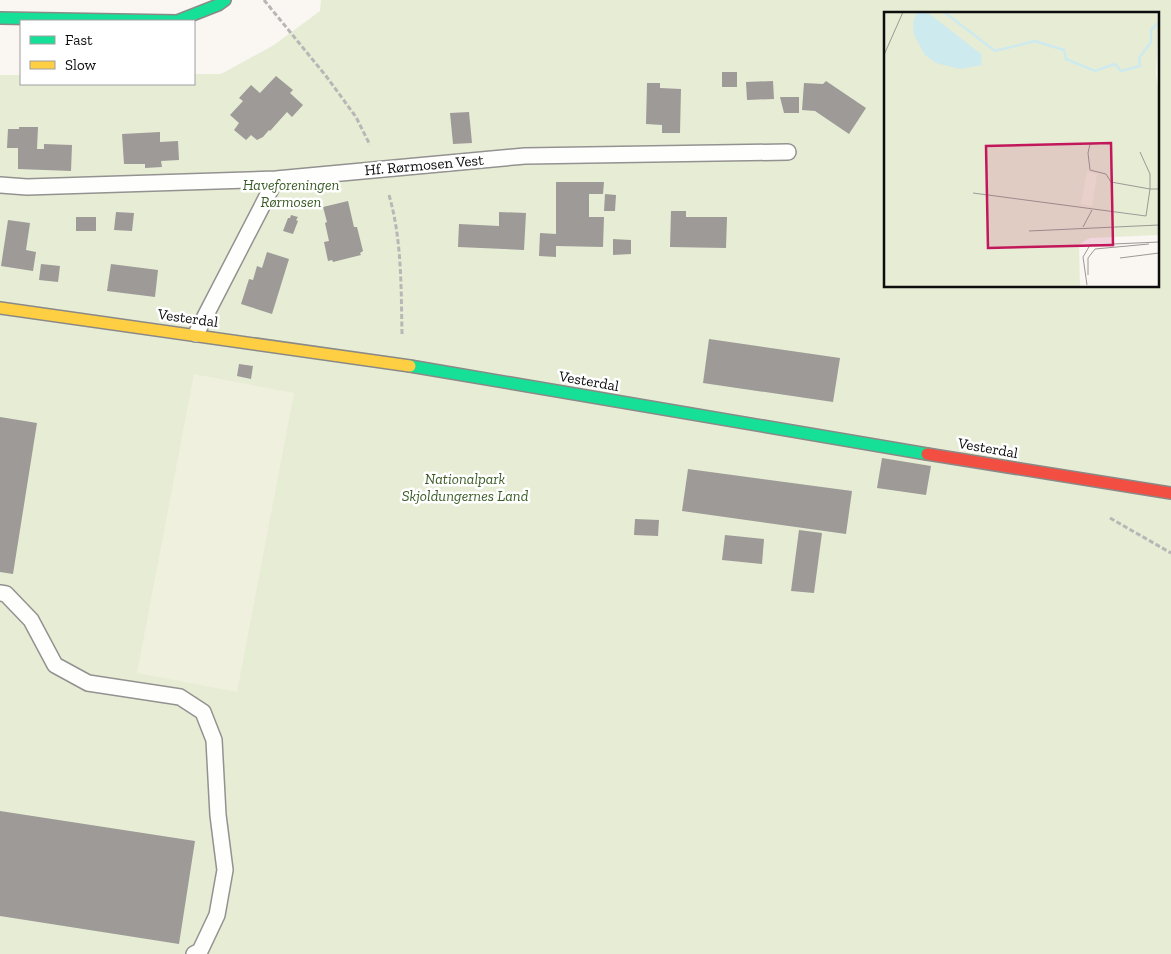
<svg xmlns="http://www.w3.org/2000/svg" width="1171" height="954" viewBox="0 0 1171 954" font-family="'Zilla Slab',serif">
<rect width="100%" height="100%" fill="#faf6f2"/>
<path fill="#e7ecd5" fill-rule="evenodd" d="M 321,0 L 1171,0 L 1171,954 L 0,954 L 0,75 L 21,75 L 21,84 L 194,84 L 194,74 L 221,74 L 274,45 L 320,11 ZM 885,14 L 1157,14 L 1157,286 L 885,286 Z"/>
<path fill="#f0f0de" d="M 194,374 L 294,393 L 237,692 L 137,673 Z"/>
<path fill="#9d9a98" d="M 722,72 L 737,72 L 737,87 L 722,87 Z
M 276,76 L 293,90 L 290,93 L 303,105 L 292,117 L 287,112 L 270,131 L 269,130 L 263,137 L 257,140 L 251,135 L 246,140 L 234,130 L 239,123 L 230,115 L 243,101 L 239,98 L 251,85 L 260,93 Z
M 773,81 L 774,99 L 747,100 L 746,82 Z
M 826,81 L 866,108 L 849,134 L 815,111 L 802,110 L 804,83 L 823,84 Z
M 647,83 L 660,83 L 660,88 L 681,89 L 680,133 L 662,133 L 662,125 L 646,124 Z
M 780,97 L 799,97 L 799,113 L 784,113 Z
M 469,112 L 472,143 L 453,144 L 450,113 Z
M 19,127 L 38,127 L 37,149 L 44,149 L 44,144 L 72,145 L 71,171 L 18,169 L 18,148 L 7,148 L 8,129 L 19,129 Z
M 160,132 L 160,142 L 178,141 L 179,160 L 161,161 L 162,167 L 145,168 L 145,164 L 124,164 L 122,134 Z
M 556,182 L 604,182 L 603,194 L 589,194 L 589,217 L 604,217 L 603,247 L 556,246 L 556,257 L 539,256 L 540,233 L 556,234 Z
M 605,194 L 616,195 L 615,211 L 604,211 Z
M 348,201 L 354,227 L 357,227 L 363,251 L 360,253 L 361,255 L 333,262 L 332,260 L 328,261 L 324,242 L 329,241 L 325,223 L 327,222 L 323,207 Z
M 671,211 L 686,211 L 686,217 L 727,217 L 726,248 L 670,247 Z
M 116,212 L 134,213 L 132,231 L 114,230 Z
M 499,212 L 526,213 L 524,250 L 458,247 L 459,224 L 499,226 Z
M 291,215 L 298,217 L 296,220 L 298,221 L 293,234 L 283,231 L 288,218 L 290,218 Z
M 76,217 L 96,217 L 96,231 L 76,231 Z
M 8,220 L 30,223 L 26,250 L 36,252 L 33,271 L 1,266 Z
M 613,239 L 631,240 L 631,254 L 613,255 Z
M 267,252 L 289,259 L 272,314 L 241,304 L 249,279 L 253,280 L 257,266 L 262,268 Z
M 41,264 L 60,266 L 58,282 L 39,280 Z
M 111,264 L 158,270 L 155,297 L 107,291 Z
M 709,339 L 840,358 L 833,402 L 703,383 Z
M 239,364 L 253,366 L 251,379 L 237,376 Z
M 0,417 L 37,423 L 13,574 L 0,572 Z
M 882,458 L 931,466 L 926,495 L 877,488 Z
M 688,469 L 852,491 L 846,534 L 682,511 Z
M 635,519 L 659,520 L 658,536 L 634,535 Z
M 799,530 L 822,533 L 814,593 L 791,591 Z
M 725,535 L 764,539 L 762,564 L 722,560 Z
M 0,811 L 195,841 L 179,944 L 0,916 Z"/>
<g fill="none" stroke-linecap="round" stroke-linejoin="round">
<defs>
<path id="lane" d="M 0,185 L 27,187 L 276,179 L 525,156 L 788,152
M 196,334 L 276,179
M 0,593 L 6,594 L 31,620 L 55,665 L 88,683 L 180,697 L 203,712 L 214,740 L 218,815 L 225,870 L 217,915 L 200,951 L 194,954"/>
<path id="fast" d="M 0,18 L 177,21 L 218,5 L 225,0
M 410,366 L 927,454"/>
<path id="slow" d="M 0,308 L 410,366"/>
<path id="jam" d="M 927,454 L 1171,493"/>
</defs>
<use href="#lane" stroke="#949290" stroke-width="18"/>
<use href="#fast" stroke="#8a8987" stroke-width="14"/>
<use href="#slow" stroke="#8a8987" stroke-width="14"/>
<use href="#jam" stroke="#8a8987" stroke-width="14"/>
<path stroke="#b8b7b6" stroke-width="3" stroke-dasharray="5 2.5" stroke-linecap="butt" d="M 264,0 L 326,76 L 356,117 L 370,145
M 389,195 C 402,240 401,287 402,334
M 1110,518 L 1171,553"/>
<use href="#lane" stroke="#fefefd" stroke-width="15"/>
<use href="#fast" stroke="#16e098" stroke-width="11"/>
<use href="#slow" stroke="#ffcf43" stroke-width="11"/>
<use href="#jam" stroke="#f24e42" stroke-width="11"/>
</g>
<g text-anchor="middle" stroke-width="5" stroke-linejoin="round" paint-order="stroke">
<g font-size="15" fill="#0d0d0d" stroke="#fff">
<text transform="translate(424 165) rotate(-5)" y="5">Hf. Rørmosen Vest</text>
<text transform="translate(188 318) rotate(8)" y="5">Vesterdal</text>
<text transform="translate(589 381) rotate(10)" y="5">Vesterdal</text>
<text transform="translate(988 448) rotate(10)" y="5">Vesterdal</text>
</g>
<g font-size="15" font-style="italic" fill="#3c5c26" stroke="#fff">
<text x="291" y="190">Haveforeningen<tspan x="291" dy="17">Rørmosen</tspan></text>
<text x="465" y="484">Nationalpark<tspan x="465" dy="17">Skjoldungernes Land</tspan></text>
</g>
</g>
<g transform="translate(884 12)">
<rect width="275" height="275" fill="#faf6f2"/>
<path d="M 0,0 L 275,0 L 272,62 L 275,83 L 275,223 L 206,226 L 200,229 L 195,233 L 196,275 L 0,274 Z" fill="#e7ecd5"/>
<path d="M 203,160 L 213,162 L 208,194 L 197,192 Z" fill="#f0f0de"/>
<path d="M 33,0 L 43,0 L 97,42 L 98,53 L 76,57 L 52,51 L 41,43 L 30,23 L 29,11 Z" fill="#cdeaef"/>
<path fill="none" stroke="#cdeaef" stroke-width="2.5" d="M 60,0 L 111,39 L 151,29 L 180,38 L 182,47 L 211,59 L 231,52 L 237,59 L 256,54 L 255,46 L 267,30 L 267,18 L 275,10"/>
<path fill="none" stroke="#9b9996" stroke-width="1" d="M 0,43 L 19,0M 222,131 L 206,132 L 204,141 L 206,158 L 222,162 L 227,170 L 266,177 L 266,162 L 256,140M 89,181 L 262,204 L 266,177 L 275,177M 199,215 L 208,198M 145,219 L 275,213M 236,246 L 275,241M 204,263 L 204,246 L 211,237 L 265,232M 203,273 L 199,245 L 206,233 L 275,230"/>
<path fill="#c2185b" fill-opacity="0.15" stroke="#c2185b" stroke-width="2.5" d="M 227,131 L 229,233 L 104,236 L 102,134 Z"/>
<rect width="275" height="275" fill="none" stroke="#0d0d0d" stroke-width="2.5"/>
</g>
<rect x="20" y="20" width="175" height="65" fill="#ffffff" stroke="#9e9e9e"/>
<rect x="30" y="36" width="25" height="8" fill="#16e098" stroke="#9e9e9e"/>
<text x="65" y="45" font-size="15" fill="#0d0d0d">Fast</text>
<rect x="30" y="61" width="25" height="8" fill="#ffcf43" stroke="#9e9e9e"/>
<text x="65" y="70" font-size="15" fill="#0d0d0d">Slow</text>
</svg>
